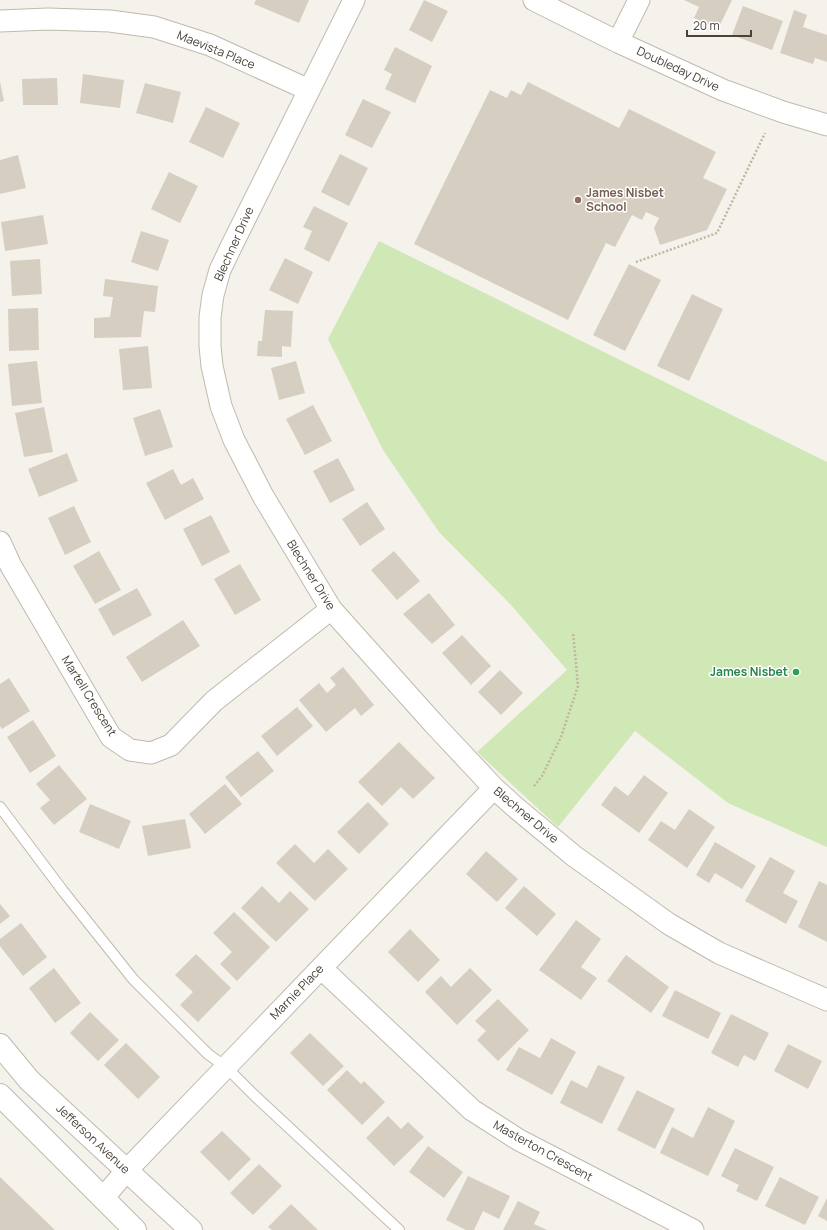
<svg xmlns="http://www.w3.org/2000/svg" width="827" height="1230" viewBox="0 0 827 1230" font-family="Manrope,sans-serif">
<rect width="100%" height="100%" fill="#f5f2eb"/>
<path fill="#d0e7b6" d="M 379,241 L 827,462 L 827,847 L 728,803 L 635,731 L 558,827 L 477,752 L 567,670 L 511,605 L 439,532 L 383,450 L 328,339 Z"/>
<path fill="#d6cec1" d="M 256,0 L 309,0 L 299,23 L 254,4 Z
M 424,0 L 448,11 L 432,42 L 409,30 Z
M 684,0 L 732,0 L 718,29 L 694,18 L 699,7 Z
M 743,6 L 783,21 L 772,50 L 732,35 Z
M 794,10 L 807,15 L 803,27 L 827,35 L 827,62 L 815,58 L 813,64 L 780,53 Z
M 395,47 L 432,66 L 415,103 L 385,89 L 392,74 L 384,70 Z
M 83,74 L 124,80 L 120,108 L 80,103 Z
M 57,78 L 58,105 L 23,105 L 22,79 Z
M 0,82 L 4,101 L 0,102 Z
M 528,82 L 619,128 L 629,109 L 716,152 L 703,178 L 727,189 L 707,230 L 660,245 L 654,228 L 659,218 L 646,212 L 642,220 L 632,215 L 615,247 L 606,243 L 568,320 L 414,244 L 490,90 L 507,98 L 511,90 L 521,95 Z
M 145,83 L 181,92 L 173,123 L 136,113 Z
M 363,99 L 391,112 L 372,148 L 345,135 Z
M 206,107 L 240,123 L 223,158 L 189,142 Z
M 340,154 L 368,168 L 349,206 L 321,192 Z
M 18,155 L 26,188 L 0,194 L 0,160 Z
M 169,172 L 198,186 L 180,223 L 151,209 Z
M 314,206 L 348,223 L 329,262 L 304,249 L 312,231 L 303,227 Z
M 43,215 L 48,244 L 5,251 L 1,222 Z
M 141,231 L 169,240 L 158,271 L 131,262 Z
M 285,258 L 313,272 L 298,304 L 269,290 Z
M 40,259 L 42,294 L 12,296 L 10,261 Z
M 629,264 L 661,280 L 625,351 L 593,335 Z
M 105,279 L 158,286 L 155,312 L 144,311 L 141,337 L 94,338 L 94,318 L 110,317 L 113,297 L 103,296 Z
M 692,294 L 723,309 L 689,381 L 657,366 Z
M 38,308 L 39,350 L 9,351 L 8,309 Z
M 265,310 L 293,311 L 291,347 L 282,346 L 282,357 L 257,356 L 258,341 L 262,341 Z
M 148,346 L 152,388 L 123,390 L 119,349 Z
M 37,361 L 42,403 L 12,406 L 8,364 Z
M 296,361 L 305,393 L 279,400 L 271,368 Z
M 313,405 L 332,441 L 305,455 L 286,419 Z
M 44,407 L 53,452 L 24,457 L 15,413 Z
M 160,409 L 173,447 L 145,456 L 133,418 Z
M 67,453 L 78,481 L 39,497 L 28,469 Z
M 338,458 L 355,490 L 330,503 L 313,471 Z
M 173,469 L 181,485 L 193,478 L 204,499 L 165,520 L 146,483 Z
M 367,502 L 385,529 L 360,546 L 342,519 Z
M 74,506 L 91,542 L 65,555 L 48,518 Z
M 211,515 L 230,552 L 202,566 L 183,529 Z
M 99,551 L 121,590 L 95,604 L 73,566 Z
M 394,551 L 420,581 L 397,600 L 371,570 Z
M 240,564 L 261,600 L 235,615 L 214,579 Z
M 137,588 L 152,615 L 113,636 L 98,609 Z
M 429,593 L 455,625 L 432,644 L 403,614 Z
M 183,620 L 200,646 L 142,682 L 126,657 Z
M 462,635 L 491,666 L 471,685 L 442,653 Z
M 343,667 L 374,705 L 361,716 L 355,708 L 326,732 L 299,700 L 319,683 L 327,693 L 336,685 L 330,678 Z
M 500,670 L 523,693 L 501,715 L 478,692 Z
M 9,678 L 30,711 L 2,729 L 0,726 L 0,684 Z
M 297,707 L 313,726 L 277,756 L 261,736 Z
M 33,720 L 56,756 L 30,773 L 7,737 Z
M 399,742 L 435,778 L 413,799 L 401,787 L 382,806 L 358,782 Z
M 258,751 L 274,771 L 241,797 L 225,777 Z
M 59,765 L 87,799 L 54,825 L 40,808 L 50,800 L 36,784 Z
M 644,775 L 668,793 L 639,833 L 601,805 L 615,786 L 628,796 Z
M 225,784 L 242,804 L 205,834 L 189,814 Z
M 368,802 L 389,824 L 359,854 L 337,832 Z
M 90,804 L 131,821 L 119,849 L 79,832 Z
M 689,809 L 715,827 L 687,868 L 648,840 L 661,821 L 675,830 Z
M 185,819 L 191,848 L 148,856 L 142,826 Z
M 715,842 L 756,866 L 742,889 L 715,873 L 709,883 L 696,875 Z
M 295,844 L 314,863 L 328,849 L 348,869 L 315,901 L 276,863 Z
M 486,851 L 518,879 L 497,902 L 466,874 Z
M 770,857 L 795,871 L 783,893 L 798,901 L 786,924 L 745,901 Z
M 819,881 L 827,885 L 827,942 L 798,927 Z
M 262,886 L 279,903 L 290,891 L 309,909 L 276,942 L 241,908 Z
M 524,886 L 556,914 L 537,936 L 505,908 Z
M 0,904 L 10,916 L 0,924 Z
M 234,912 L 270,947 L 237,981 L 220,964 L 232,952 L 213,933 Z
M 576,920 L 601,939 L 581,967 L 597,978 L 581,1000 L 539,970 Z
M 21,923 L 47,957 L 23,976 L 0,946 L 0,939 Z
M 410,929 L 440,960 L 418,982 L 388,952 Z
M 196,954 L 231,988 L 198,1022 L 180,1005 L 193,992 L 175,975 Z
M 626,955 L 669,987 L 651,1013 L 607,981 Z
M 54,968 L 81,1003 L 55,1023 L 29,988 Z
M 470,968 L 492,990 L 457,1025 L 425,992 L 441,976 L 451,987 Z
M 675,990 L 721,1013 L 708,1039 L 662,1016 Z
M 498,999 L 529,1030 L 498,1061 L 477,1040 L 486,1031 L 475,1021 Z
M 90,1012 L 119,1040 L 98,1061 L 70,1033 Z
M 731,1014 L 769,1033 L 755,1061 L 744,1055 L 738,1067 L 711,1053 Z
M 310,1033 L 344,1066 L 323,1086 L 290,1053 Z
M 551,1038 L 576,1052 L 552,1095 L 506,1070 L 519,1047 L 540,1058 Z
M 126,1043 L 160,1077 L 138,1099 L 104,1065 Z
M 788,1044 L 822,1061 L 808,1089 L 774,1071 Z
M 598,1065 L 625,1077 L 602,1124 L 560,1103 L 571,1080 L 587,1088 Z
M 347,1070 L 361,1084 L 364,1081 L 385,1102 L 362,1125 L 327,1090 Z
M 637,1090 L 675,1109 L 655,1149 L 617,1130 Z
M 708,1107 L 735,1121 L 708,1176 L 660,1153 L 672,1127 L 693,1138 Z
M 388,1116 L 401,1129 L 408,1122 L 424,1137 L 394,1166 L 366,1138 Z
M 222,1131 L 251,1159 L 229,1181 L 200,1152 Z
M 428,1146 L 463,1172 L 444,1198 L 409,1172 Z
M 735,1148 L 774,1167 L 757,1201 L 736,1191 L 739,1185 L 721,1176 Z
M 259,1164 L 282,1186 L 253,1215 L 230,1193 Z
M 468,1176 L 510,1196 L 499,1219 L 483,1211 L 474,1230 L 466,1230 L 446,1220 Z
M 0,1177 L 55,1230 L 0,1230 Z
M 780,1177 L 819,1197 L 805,1225 L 765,1206 Z
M 827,1198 L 827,1221 L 818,1216 Z
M 518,1201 L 540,1212 L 534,1224 L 547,1230 L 503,1230 Z
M 291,1204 L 318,1230 L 272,1230 L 268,1227 Z"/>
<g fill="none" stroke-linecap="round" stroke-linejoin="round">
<defs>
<path id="service" d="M 0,807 L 63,891 L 133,979 L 208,1054 L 226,1067 L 255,1096 L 399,1230"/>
<path id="minor" d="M 354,0 L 231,247 L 220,270 L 213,295 L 210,317 L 210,346 L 212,366 L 221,406 L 234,440 L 263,496 L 331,609 L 434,724 L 494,788 L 515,807 L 574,856 L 669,924 L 719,953 L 827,1000
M 534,0 L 618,42 L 723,90 L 783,112 L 827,125
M 0,21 L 48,19 L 110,21 L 154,27 L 210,45 L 309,90
M 618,42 L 639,0
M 0,542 L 11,566 L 111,737 L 130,750 L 151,753 L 171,745 L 214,701 L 331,609
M 321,968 L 472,1110 L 519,1140 L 693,1230
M 103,1198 L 127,1170 L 494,788"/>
<path id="tertiary" d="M 0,1045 L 29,1080 L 191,1230
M 0,1095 L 135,1230"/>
</defs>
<use href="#service" stroke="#c0baae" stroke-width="12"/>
<use href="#minor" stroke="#c0baae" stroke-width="23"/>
<use href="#tertiary" stroke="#c0baae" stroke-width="24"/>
<path stroke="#c2b6a0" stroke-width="2.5" stroke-dasharray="2 2" stroke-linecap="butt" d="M 636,262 L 717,233 L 765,133
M 534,786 L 542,776 L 561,737 L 578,686 L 573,632"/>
<use href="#service" stroke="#fff" stroke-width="10"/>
<use href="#minor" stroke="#fff" stroke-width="21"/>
<use href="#tertiary" stroke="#fff" stroke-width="22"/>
</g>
<circle fill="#8d6e63" stroke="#fff" stroke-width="1.5" cx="578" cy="200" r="4"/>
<circle fill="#2e9e5b" stroke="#fff" stroke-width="1.5" cx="796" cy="672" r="4"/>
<g text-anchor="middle" stroke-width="3" stroke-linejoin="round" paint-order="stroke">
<g font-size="12" fill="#494339" stroke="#fff">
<text transform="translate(216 50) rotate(22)" y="4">Maevista Place</text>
<text transform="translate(678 69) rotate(25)" y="4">Doubleday Drive</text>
<text transform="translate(234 244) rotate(-66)" y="4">Blechner Drive</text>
<text transform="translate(311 575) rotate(58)" y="4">Blechner Drive</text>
<text transform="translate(89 696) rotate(58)" y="4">Martell Crescent</text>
<text transform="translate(526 815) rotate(40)" y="4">Blechner Drive</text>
<text transform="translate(297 992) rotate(-46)" y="4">Marnie Place</text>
<text transform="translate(93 1139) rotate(43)" y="4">Jefferson Avenue</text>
<text transform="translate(543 1151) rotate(29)" y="4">Masterton Crescent</text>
</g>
<g font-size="12" font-weight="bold" fill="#785e54" stroke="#fff" text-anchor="start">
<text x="586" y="197">James Nisbet<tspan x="586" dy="14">School</tspan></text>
</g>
<g font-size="12" font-weight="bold" fill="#27864d" stroke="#fff" text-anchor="end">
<text x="788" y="676">James Nisbet</text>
</g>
</g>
<path d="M687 30v6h64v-6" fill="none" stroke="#494339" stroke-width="2"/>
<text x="693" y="30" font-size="12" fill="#494339" stroke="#ffffff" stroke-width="3" paint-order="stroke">20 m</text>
</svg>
